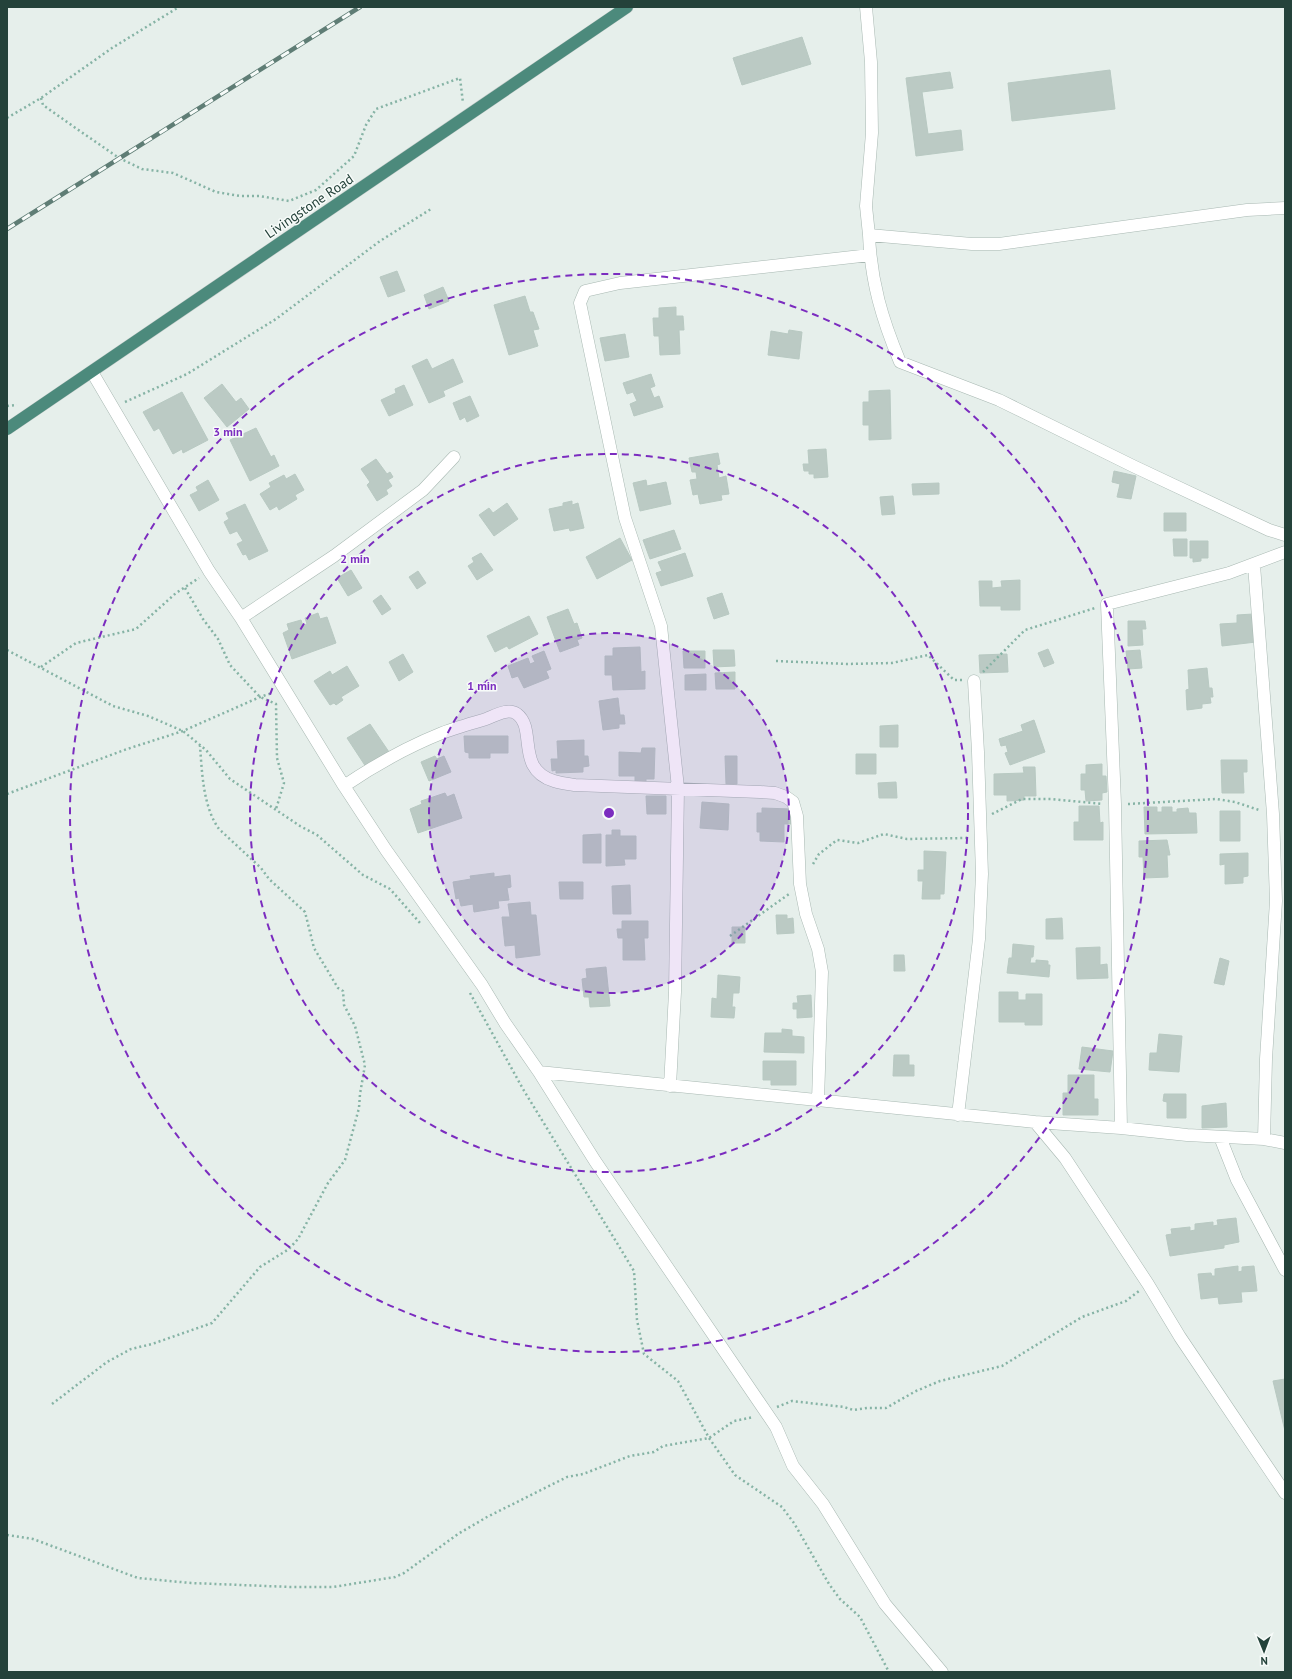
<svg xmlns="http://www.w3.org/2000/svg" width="1292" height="1679" viewBox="0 0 1292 1679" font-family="'PT Sans',sans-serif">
<rect width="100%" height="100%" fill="#e6efeb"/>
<path fill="#bbcac4" stroke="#b8c9c2" d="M 802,37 L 811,64 L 742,85 L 733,58 Z
M 1110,70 L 1115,109 L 1012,121 L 1008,83 Z
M 950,72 L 953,88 L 922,92 L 928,134 L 961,130 L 963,150 L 916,156 L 906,78 Z
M 397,271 L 405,291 L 388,297 L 380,277 Z
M 443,287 L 449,301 L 429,309 L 424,295 Z
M 525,296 L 530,312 L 533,312 L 539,329 L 533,330 L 538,346 L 509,355 L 494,305 Z
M 676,307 L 676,316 L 683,316 L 684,330 L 679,330 L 680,354 L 660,355 L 659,336 L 654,336 L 653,318 L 659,318 L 659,308 Z
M 789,330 L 802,332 L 799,359 L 768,355 L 771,331 L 788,334 Z
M 625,334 L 629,357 L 605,361 L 600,338 Z
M 427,359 L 432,369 L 453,359 L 463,382 L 443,391 L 445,396 L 429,403 L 412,366 Z
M 651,374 L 655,386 L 650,388 L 654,398 L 659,396 L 663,407 L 634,416 L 630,404 L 637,401 L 633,392 L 627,394 L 623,383 Z
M 222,384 L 236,402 L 241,398 L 249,409 L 227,427 L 204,398 Z
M 404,385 L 413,405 L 389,416 L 381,400 L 396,393 L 395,389 Z
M 890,390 L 891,439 L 869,440 L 869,425 L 863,425 L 863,402 L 869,402 L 869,391 Z
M 182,392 L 208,440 L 183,453 L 182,449 L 173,454 L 159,428 L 154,431 L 143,412 Z
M 470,396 L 479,416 L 467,422 L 465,417 L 460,420 L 453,403 Z
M 256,428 L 271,457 L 274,455 L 279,466 L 250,481 L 230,440 Z
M 826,449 L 828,477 L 814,478 L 814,474 L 809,474 L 809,471 L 804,471 L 803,464 L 809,464 L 808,450 Z
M 718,453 L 720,464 L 717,465 L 719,478 L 726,476 L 729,494 L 721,495 L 722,500 L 700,504 L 698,494 L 693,495 L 690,480 L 697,479 L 696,472 L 692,472 L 689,458 Z
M 376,459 L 387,474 L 390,472 L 393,477 L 388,480 L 392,486 L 386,490 L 388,494 L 377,501 L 367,485 L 370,482 L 361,469 Z
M 1114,471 L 1136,476 L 1131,499 L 1117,497 L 1120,484 L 1112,482 Z
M 295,474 L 304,490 L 295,495 L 297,499 L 279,510 L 277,506 L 270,510 L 260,494 L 271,487 L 269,483 L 284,475 L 286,479 Z
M 208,480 L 219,500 L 199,511 L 190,495 L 198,491 L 196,487 Z
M 646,480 L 647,486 L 666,482 L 671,504 L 640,511 L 633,483 Z
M 939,483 L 939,494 L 913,495 L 912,484 Z
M 893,496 L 895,514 L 882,515 L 880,497 Z
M 572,501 L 572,505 L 578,503 L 584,528 L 570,531 L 569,528 L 554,531 L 549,509 L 563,506 L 563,503 Z
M 507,503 L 518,519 L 494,536 L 479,515 L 489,508 L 493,513 Z
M 245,504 L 268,551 L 249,560 L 246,554 L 243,555 L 237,544 L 243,541 L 237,531 L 230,534 L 224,522 L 229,519 L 226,513 Z
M 1164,513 L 1186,513 L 1186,531 L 1164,531 Z
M 674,530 L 681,549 L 650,559 L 643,540 Z
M 620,538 L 632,560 L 597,579 L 586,557 Z
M 1173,539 L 1187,539 L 1187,556 L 1174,556 Z
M 1190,541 L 1208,541 L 1208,558 L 1201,558 L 1201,561 L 1193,562 L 1193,558 L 1190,558 Z
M 481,553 L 493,570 L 477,580 L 468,566 L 474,562 L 472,558 Z
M 685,553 L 693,576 L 661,586 L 656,573 L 662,571 L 658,562 Z
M 351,570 L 362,588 L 348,596 L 337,578 Z
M 418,571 L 426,583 L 417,589 L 409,577 Z
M 1020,580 L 1020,610 L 1001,610 L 1001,606 L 980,606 L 979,581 L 992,581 L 992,588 L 1002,587 L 1001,581 Z
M 722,593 L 729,614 L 714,619 L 707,598 Z
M 381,595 L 391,609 L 382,615 L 373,601 Z
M 568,609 L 574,624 L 577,623 L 582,638 L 577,640 L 579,645 L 560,652 L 547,617 Z
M 318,613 L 320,619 L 327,617 L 336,643 L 292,659 L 283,633 L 289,630 L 287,624 L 301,620 L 303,626 L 307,624 L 305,618 Z
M 1253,614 L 1256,642 L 1222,646 L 1220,624 L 1237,623 L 1237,615 Z
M 529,616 L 538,634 L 509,649 L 507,646 L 495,652 L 487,636 Z
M 1128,621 L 1145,621 L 1146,629 L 1142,629 L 1143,645 L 1128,646 Z
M 640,647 L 641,672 L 645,671 L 645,689 L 613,690 L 612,675 L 605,675 L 605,656 L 613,656 L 613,648 Z
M 1048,649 L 1054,663 L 1044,667 L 1038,653 Z
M 713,650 L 734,650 L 735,666 L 714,667 Z
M 1140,650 L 1142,668 L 1128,669 L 1126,651 Z
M 544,651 L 551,669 L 546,671 L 549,678 L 524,688 L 518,676 L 512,678 L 508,666 L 528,658 L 530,664 L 535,662 L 532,656 Z
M 683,651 L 705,651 L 705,668 L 684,668 Z
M 403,654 L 413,672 L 399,681 L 389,662 Z
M 1007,654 L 1008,672 L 980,673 L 979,655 Z
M 347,666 L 359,686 L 341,697 L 343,700 L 336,705 L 334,703 L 330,705 L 314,681 L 330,671 L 332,675 Z
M 1207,668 L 1209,688 L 1212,688 L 1213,697 L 1210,697 L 1211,703 L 1202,704 L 1202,708 L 1187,710 L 1186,690 L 1189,689 L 1188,670 Z
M 735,672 L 735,689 L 716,689 L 715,673 Z
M 706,674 L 706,690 L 685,690 L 685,675 Z
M 618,698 L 620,715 L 624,715 L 625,724 L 619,724 L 619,728 L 603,730 L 599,701 Z
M 1034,720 L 1045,752 L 1010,765 L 1005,753 L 1008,752 L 1006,745 L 1001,746 L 999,739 L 1023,731 L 1021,725 Z
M 370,724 L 389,752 L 366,767 L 347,738 Z
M 898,725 L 898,747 L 880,747 L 880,726 Z
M 464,736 L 508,736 L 508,753 L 490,753 L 490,758 L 469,758 L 469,753 L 465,752 Z
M 584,740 L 584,756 L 588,756 L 589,766 L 583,767 L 583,772 L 556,773 L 556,770 L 552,771 L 551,759 L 558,759 L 557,741 Z
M 642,748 L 655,748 L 654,779 L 646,779 L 646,783 L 635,783 L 635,776 L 619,776 L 619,752 L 641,753 Z
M 856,754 L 876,754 L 876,774 L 856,774 Z
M 435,756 L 437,759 L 444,756 L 451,772 L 429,781 L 421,762 Z
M 725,756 L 737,756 L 737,784 L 726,784 Z
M 1221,760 L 1247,760 L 1247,772 L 1243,772 L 1244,793 L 1222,793 Z
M 1102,764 L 1102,776 L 1106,776 L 1107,792 L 1102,793 L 1102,800 L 1086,801 L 1085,790 L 1081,790 L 1081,774 L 1086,774 L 1086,765 Z
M 1023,767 L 1035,767 L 1036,796 L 1024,796 L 1024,800 L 1007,801 L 1007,795 L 994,795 L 994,774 L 1024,773 Z
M 896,782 L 897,798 L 879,798 L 878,783 Z
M 445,793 L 447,797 L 454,794 L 462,818 L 418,833 L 410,809 L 422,804 L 421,801 Z
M 646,796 L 666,796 L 666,814 L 647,814 Z
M 702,802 L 729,804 L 728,830 L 700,828 Z
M 1079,806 L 1099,806 L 1100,823 L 1103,822 L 1103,840 L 1074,840 L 1074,822 L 1079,822 Z
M 1144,807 L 1157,807 L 1157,812 L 1162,812 L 1162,807 L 1172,807 L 1172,812 L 1177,812 L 1177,809 L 1188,808 L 1189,813 L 1196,813 L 1197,833 L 1145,834 Z
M 762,808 L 791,809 L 791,824 L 784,824 L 784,842 L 760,841 L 760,832 L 757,832 L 757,813 L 762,813 Z
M 1220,811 L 1240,811 L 1240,841 L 1220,841 Z
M 612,830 L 620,830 L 620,836 L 636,836 L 636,859 L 624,859 L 625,865 L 606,866 L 606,835 L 612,835 Z
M 601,834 L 601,863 L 583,863 L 583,835 Z
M 1167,840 L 1170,855 L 1167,855 L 1168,877 L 1144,878 L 1143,857 L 1139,857 L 1139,841 Z
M 924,851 L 946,852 L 944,894 L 940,894 L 940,899 L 922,899 L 923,881 L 918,881 L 918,870 L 924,870 Z
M 1248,853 L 1248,876 L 1243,877 L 1243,883 L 1225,884 L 1225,864 L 1220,865 L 1220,854 Z
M 494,873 L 494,877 L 510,875 L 511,887 L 507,888 L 509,900 L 498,901 L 499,908 L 474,912 L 473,904 L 461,906 L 459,898 L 456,899 L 453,882 L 471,879 L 470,876 Z
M 559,882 L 583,882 L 583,899 L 560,899 Z
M 630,885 L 631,914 L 613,914 L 612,886 Z
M 530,902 L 531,915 L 536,915 L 540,955 L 516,958 L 515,945 L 505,946 L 502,917 L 510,917 L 508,904 Z
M 776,915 L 787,915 L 787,919 L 793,918 L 794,933 L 777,934 Z
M 1062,918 L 1063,939 L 1046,939 L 1046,919 Z
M 622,921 L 648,921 L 648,938 L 644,938 L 645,960 L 623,960 L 623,938 L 618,938 L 617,929 L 622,929 Z
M 732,927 L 745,927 L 745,943 L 732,943 Z
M 1013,944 L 1034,946 L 1033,957 L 1031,957 L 1030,963 L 1036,963 L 1036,960 L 1048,961 L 1048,965 L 1050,965 L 1049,977 L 1007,973 L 1009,958 L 1012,958 Z
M 1100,947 L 1100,965 L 1107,964 L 1108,978 L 1077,979 L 1076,948 Z
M 894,955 L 904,955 L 905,971 L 894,971 Z
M 1220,958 L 1229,961 L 1224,985 L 1214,983 Z
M 606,967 L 610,1006 L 590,1007 L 589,997 L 584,997 L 582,979 L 587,978 L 586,969 Z
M 718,975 L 740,977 L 739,993 L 733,993 L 732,1007 L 735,1007 L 734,1018 L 711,1017 L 712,998 L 717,999 Z
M 999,992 L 1018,992 L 1018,1000 L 1026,1000 L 1026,994 L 1042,994 L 1042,1025 L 1025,1025 L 1025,1022 L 999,1022 Z
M 811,995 L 812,1017 L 797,1018 L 797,1009 L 793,1009 L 793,1003 L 798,1003 L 797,996 Z
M 782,1029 L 792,1030 L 792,1036 L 804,1037 L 804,1053 L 764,1052 L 765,1033 L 782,1033 Z
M 1159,1034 L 1182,1036 L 1179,1072 L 1149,1070 L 1150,1053 L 1157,1053 Z
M 1082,1047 L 1113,1051 L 1110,1072 L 1079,1069 Z
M 894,1055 L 909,1055 L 909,1065 L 914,1065 L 914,1076 L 893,1076 Z
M 763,1061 L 796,1061 L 796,1085 L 771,1085 L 771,1080 L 763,1080 Z
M 1068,1075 L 1094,1075 L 1094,1099 L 1098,1099 L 1098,1115 L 1063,1115 L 1063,1093 L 1068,1093 Z
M 1164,1094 L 1186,1094 L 1186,1118 L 1167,1118 L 1167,1102 L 1163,1101 Z
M 1226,1103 L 1227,1127 L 1202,1128 L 1202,1106 Z
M 1236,1218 L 1239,1242 L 1224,1245 L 1224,1248 L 1170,1256 L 1166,1235 L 1172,1234 L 1171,1229 L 1190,1227 L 1190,1231 L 1195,1230 L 1195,1224 L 1213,1222 L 1213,1226 L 1218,1225 L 1217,1220 Z
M 1238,1266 L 1238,1272 L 1242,1271 L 1242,1267 L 1254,1266 L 1257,1291 L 1241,1292 L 1242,1302 L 1219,1304 L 1218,1297 L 1201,1299 L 1198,1274 L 1211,1273 L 1212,1276 L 1215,1276 L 1215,1269 Z
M 1285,1379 L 1285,1431 L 1273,1381 Z"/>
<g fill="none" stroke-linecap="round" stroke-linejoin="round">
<defs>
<path id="minor" d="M 866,7 L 871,62 L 872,133 L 866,206 L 869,235 L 972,244 L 999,244 L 1247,210 L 1285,208
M 869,235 C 871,282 882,319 900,362 L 999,400 L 1133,466 L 1269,530 L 1285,535
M 92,372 L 209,571 L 241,618 L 344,786 L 386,850 L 482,985 L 505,1023 L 539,1072 L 1035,1122 L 1121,1128 L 1187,1135 L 1264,1139 L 1285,1143
M 1254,565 L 1273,814 L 1276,901 L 1266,1059 L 1264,1139
M 241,618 L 334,556 L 423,490 L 454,457
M 344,786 C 375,765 407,747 442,733 C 455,728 469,724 483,720 C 493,717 507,707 517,714 C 537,729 515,769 554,781 C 560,783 568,784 575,785 L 760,792 L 775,793 L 786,797 L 793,802 L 797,816 L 800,884 L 806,914 L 818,949 L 822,972 L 818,1101
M 539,1072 L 595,1161 L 776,1427 L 793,1466 L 823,1504 L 885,1604 L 942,1672
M 670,1086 L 675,992 L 678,788 L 661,626 L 625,518 L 580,303 L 585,291 L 620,283 L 870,255
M 958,1115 L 979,939 L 982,874 L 978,752 L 974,681
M 1035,1122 L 1065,1158 L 1148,1284 L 1180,1337 L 1285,1493
M 1121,1128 L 1115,804 L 1107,604 L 1229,573 L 1285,552
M 1220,1137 L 1237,1180 L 1285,1270"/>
<path id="trunk" d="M 7,429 L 627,7"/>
</defs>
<use href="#minor" stroke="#a8b8b2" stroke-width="13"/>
<use href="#trunk" stroke="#c2cac8" stroke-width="13"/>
<path stroke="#86b3a5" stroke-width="2.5" stroke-dasharray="2 3" stroke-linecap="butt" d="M 41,98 L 43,105 L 77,129 L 119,158 L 142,169 L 173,173 L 216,192 L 240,196 L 259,196 L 289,201 L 316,190 L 354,156 L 366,125 L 376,109 L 460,78 L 463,103
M 7,118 L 41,98 L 112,48 L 179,7
M 125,402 L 187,374 L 276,319 L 380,241 L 431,209
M 7,406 L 17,405
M 185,588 L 203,619 L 218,639 L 230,665 L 260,697 L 276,704 L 277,758 L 284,783 L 276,809
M 7,650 L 113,706 L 148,716 L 183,731 L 206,750 L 230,779 L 300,826 L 317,835 L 363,875 L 390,889 L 420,923
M 776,661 L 847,664 L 892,663 L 928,655 L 954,680 L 962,680
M 41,667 L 76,643 L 136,629 L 176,593 L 199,578
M 983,672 L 1025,630 L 1095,608
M 7,794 L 127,749 L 183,731 L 260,697 L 272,693
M 1128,804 L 1216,799 L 1235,802 L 1259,810
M 992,814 L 1022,799 L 1051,799 L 1103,804
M 813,864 L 819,854 L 837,840 L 858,843 L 884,834 L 907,839 L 967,838
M 730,936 L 789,894
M 470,993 L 523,1089 L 634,1271 L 637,1320 L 644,1354 L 678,1381 L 709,1438 L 735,1475 L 782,1507 L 794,1523 L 829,1584 L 840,1599 L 860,1617 L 889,1672
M 52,1404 L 107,1362 L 131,1349 L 152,1344 L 212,1323 L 260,1267 L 289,1249 L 298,1239 L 328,1183 L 345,1160 L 359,1108 L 360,1094 L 365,1065 L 355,1026 L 344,1005 L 343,991 L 338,988 L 314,948 L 305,912 L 269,879 L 261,868 L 219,829 C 203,807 202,772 200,746
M 777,1407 L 792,1401 L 844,1407 L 853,1410 L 867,1408 L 886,1408 L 916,1391 L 940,1381 L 1002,1366 L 1082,1317 L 1126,1301 L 1139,1291
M 7,1535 L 33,1539 L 138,1578 L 191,1583 L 291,1587 L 333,1587 L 395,1577 L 404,1573 L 458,1534 L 487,1517 L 567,1477 L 583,1474 L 630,1456 L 654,1452 L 663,1446 L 709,1438 L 734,1421 L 754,1417"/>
<use href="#minor" stroke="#fff" stroke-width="12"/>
<use href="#trunk" stroke="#4c8a7c" stroke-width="12"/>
<defs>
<path id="rail" d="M 7,229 L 360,7"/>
</defs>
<use href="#rail" stroke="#5f7d75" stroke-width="4.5"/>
<use href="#rail" stroke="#f7fbf9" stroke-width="3" stroke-dasharray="9" stroke-linecap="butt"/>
</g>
<circle cx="609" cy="813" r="180" fill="#7b2cbf" fill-opacity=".12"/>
<g fill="none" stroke="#7b2cbf" stroke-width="2" stroke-dasharray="7 5">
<circle cx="609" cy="813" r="180"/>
<circle cx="609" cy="813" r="359"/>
<circle cx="609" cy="813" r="539"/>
</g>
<g text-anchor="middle" stroke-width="3" stroke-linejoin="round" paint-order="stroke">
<g font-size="14" fill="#24423a" stroke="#f7fbf9">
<text transform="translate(309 206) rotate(-34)" y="5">Livingstone Road</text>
</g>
</g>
<circle cx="609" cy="813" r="6" fill="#7b2cbf" stroke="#f7fbf9" stroke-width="2"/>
<g font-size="12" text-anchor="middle" font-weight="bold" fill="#7b2cbf" stroke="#f7fbf9" stroke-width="3" stroke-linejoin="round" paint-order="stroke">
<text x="228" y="436">3 min</text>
<text x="355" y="563">2 min</text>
<text x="482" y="690">1 min</text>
</g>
<rect width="1292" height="1679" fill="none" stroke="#24423a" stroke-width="16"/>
<g transform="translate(1264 1651) rotate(179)" stroke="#f7fbf9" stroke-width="3" paint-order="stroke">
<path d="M0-3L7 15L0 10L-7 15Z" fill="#24423a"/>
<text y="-6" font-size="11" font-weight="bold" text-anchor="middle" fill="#24423a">N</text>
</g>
</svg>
